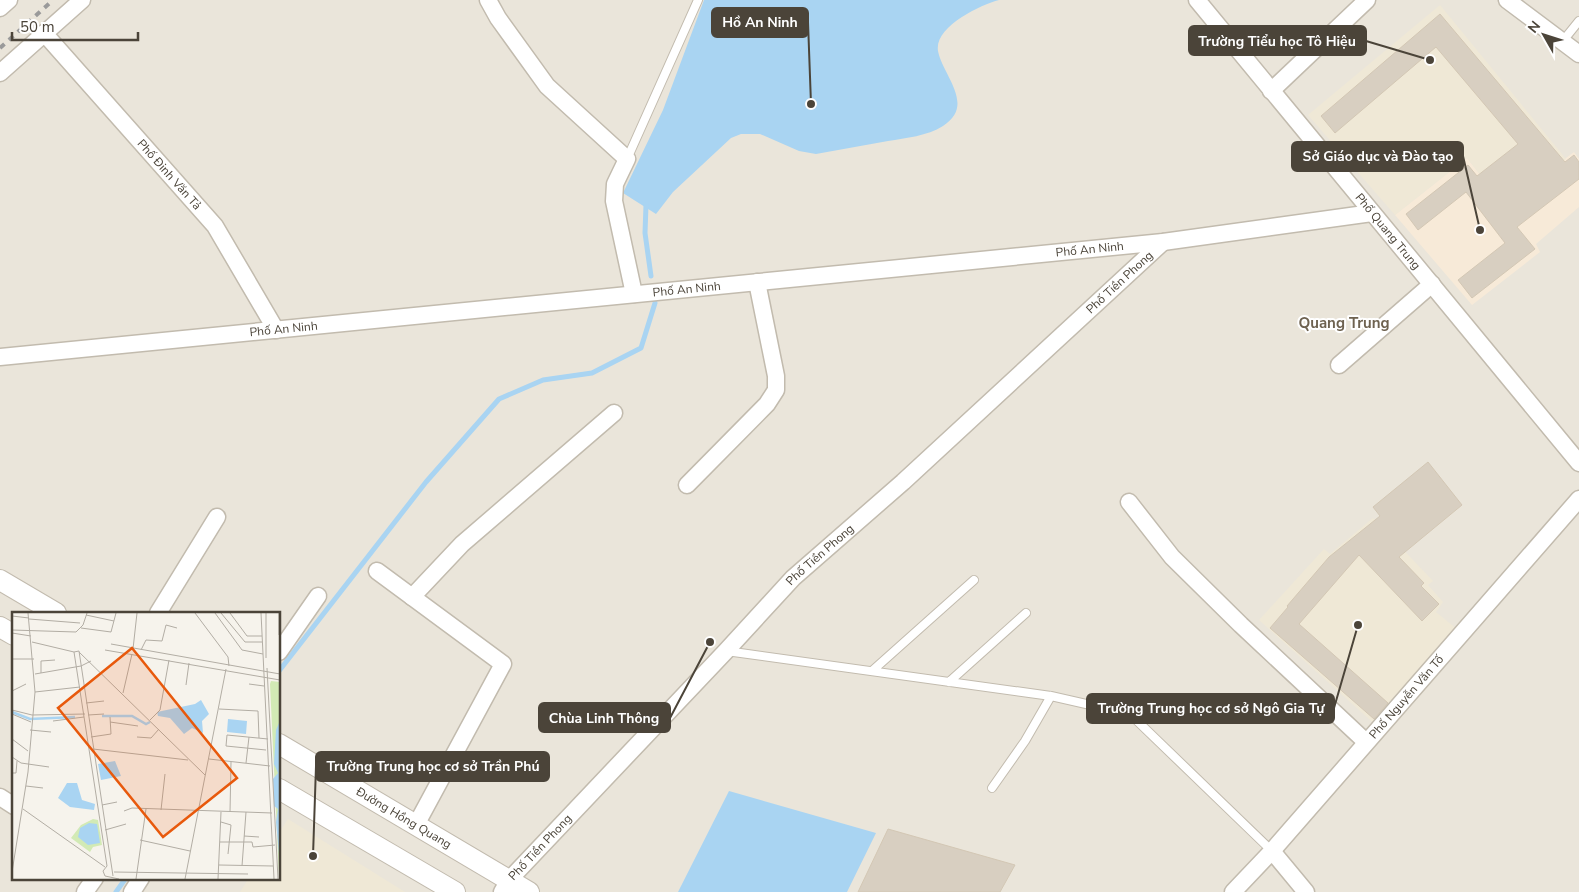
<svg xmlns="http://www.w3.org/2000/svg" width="1579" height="892" viewBox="0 0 1579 892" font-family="'Nunito Sans',sans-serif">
<rect width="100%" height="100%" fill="#f6f3ec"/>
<path fill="#eae5da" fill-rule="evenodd" d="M 0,0 L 1579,0 L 1579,892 L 0,892 ZM 14,613 L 279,613 L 279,878 L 14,878 Z"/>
<path fill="#f7ead8" d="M 1574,152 L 1579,159 L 1579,207 L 1536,244 L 1540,252 L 1472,305 L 1395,215 L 1467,158 L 1504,205 Z"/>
<path fill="#efe8d6" d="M 1440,5 L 1566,159 L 1504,205 L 1467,158 L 1395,215 L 1308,115 Z
M 1373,518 L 1433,581 L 1428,585 L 1443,602 L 1436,612 L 1458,630 L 1378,727 L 1259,620 L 1324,549 L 1330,554 Z
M 288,819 L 405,892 L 240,892 L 249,878 L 279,878 L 279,833 Z"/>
<path fill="#a9d4f2" d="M 704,0 L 999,0 C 980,5 934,27 938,51 C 943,76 976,105 943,126 C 927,136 906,138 888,141 C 864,145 840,150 816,154 L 799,151 L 760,134 L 741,134 L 731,138 L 673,192 L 656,214 L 623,193 L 663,110 Z
M 729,791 L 876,833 L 847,892 L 678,892 Z"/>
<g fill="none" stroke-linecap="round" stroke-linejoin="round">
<path stroke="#a9d4f2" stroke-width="5" d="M 646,205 L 645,233 L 651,276
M 279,671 L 426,482 L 499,399 L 543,380 L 592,373 L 641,348 L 655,303
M 116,892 L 126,878"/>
</g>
<path fill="#d8cfc1" stroke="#d3c7b4" d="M 1440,14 L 1565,162 L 1574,155 L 1579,162 L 1579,179 L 1517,227 L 1535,249 L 1472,298 L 1458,280 L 1505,243 L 1466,192 L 1418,230 L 1406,214 L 1468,165 L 1477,176 L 1518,144 L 1436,47 L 1335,133 L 1321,116 Z
M 1428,462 L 1462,505 L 1399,557 L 1424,583 L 1421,586 L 1439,604 L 1422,621 L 1359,555 L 1299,624 L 1388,703 L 1374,719 L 1270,628 L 1288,607 L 1287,606 L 1329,557 L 1380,516 L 1373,507 Z
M 888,829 L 1015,865 L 1000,892 L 858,892 Z"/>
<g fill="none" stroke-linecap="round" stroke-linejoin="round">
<defs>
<path id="service" d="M 1562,42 L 1579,21
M 627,159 L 698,0
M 726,651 L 1051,696 L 1130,714 L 1272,851
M 872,671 L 974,580
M 949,682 L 1026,613
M 992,788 L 1025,741 L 1051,696"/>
<g id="minor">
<path d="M 488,0 L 498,18 L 547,86 L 627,159 L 615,184 L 614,201 L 634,294"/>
<path id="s1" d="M 1197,0 L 1579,463"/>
<path d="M 1507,0 L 1579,54"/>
<path d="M 0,8 L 9,0"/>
<path id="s2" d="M 44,33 L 215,226 L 276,330"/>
<path d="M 0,73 L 82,0"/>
<path d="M 1271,91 L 1367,0"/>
<path id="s3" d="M 0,357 L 1163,242 L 1372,213"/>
<path d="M 1339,365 L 1432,284"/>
<path d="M 687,485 L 767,404 L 776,390 L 776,376 L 757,282"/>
<path d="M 1129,502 L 1172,557 L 1241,625 L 1366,742"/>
<path d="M 377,571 L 503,664 L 416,825"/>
<path d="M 412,597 L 462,544 L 614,413"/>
<path d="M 158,613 L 217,517"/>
<path d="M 279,652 L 318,596"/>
<path d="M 0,797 L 14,806"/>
<path d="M 1272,851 L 1306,892"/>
<path d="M 85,892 L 95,878"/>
<path d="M 132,892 L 141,878"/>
<path id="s4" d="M 502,892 L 509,880 L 726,651 L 793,578 L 903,482 L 1163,242"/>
<path id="s5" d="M 1233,892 L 1272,851 L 1579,499"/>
</g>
<g id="tertiary">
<path d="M 0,580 L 56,613"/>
<path d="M 0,627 L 14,635"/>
<path id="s6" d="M 279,744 L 529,892"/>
<path d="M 279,789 L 455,892"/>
</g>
</defs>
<use href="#service" stroke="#c2bbae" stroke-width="10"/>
<use href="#minor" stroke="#c2bbae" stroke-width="19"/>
<use href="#tertiary" stroke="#c2bbae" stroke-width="22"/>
<use href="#service" stroke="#fff" stroke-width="8"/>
<use href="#minor" stroke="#fff" stroke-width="16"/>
<use href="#tertiary" stroke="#fff" stroke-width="20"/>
<path stroke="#9a9a9a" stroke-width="4" stroke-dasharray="6 6" stroke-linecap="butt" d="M 0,48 L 53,0"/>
</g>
<g text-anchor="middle" stroke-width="4" stroke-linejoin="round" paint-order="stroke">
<g font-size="12" fill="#4b4439" stroke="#fff">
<text dy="4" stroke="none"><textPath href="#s2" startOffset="189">Phố Đinh Văn Tả</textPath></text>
<text dy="4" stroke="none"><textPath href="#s1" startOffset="300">Phố Quang Trung</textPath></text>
<text dy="4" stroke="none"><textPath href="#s3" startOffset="1095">Phố An Ninh</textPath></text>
<text dy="4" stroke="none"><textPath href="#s4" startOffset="869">Phố Tiền Phong</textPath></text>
<text dy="4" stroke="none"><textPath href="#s3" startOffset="690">Phố An Ninh</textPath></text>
<text dy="4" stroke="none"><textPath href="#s3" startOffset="285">Phố An Ninh</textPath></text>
<text dy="4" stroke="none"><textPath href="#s4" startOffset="464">Phố Tiền Phong</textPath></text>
<text dy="4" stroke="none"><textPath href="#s5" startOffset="261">Phố Nguyễn Văn Tố</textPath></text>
<text dy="4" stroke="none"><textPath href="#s6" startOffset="145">Đường Hồng Quang</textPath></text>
<text dy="4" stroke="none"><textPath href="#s4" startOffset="59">Phố Tiền Phong</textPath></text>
</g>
<g font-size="15" font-weight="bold" fill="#6e6250" stroke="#fff">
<text x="1344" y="328">Quang Trung</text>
</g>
</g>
<g transform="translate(12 612)">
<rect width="268" height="268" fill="#f6f3ec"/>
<path d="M 259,69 L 268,70 L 267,264 L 258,72 ZM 81,207 L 86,208 L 90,233 L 81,235 L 78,240 L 59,226 L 69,213 Z" fill="#d2eab5"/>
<path d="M 189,88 L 197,102 L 190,109 L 191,121 L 180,116 L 172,122 L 158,106 L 146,104 L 145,100 L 183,92 ZM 216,107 L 235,109 L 234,122 L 215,120 ZM 267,111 L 267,242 L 264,210 L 266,197 L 262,194 L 261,167 L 266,161 L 262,152 L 264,118 ZM 103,149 L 109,164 L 89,168 L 86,152 ZM 55,171 L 65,171 L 70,188 L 83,192 L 82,198 L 58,195 L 46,186 ZM 77,211 L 85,212 L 88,231 L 76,233 L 66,225 L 68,216 Z" fill="#a9d4f2"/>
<path fill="none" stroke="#a9d4f2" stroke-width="2.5" d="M 0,100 L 18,107 L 63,105M 90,104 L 120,104 L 134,112 L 138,110"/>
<path fill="none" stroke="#b2ada4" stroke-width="1" d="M 183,1 L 216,45 L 217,54M 203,1 L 230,38 L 251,42M 209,1 L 233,30 L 250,30M 218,1 L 235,24 L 250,24M 249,1 L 262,267M 267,1 L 267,23M 74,3 L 102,9M 0,4 L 17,6M 17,7 L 68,11M 69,16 L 99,20 L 104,1M 0,18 L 64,20 L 71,13 L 75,1M 0,21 L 19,24M 20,30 L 62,40M 99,32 L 268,62M 121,37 L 125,1M 93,38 L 268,68M 129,38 L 134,28 L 150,29 L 154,13 L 165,16M 67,39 L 101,264M 67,39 L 62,40 L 95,254M 67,40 L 193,163M 254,46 L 254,1M 0,47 L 22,47M 255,56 L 266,267M 29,61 L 29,49 L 43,48M 23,62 L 69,54 L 79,49M 237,72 L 252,74M 174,73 L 177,51M 0,79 L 14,72M 23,80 L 68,75M 111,81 L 120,42M 74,91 L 92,89M 207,97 L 246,99 L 247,126M 0,98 L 20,103 L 73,102M 0,102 L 19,110M 76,103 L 92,102M 138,108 L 148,98 L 157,48M 41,109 L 72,105M 98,110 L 126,114M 18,118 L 39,120M 79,125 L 99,122 L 98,105M 125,125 L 139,126 L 147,117M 0,127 L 16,139M 81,137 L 176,148M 254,138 L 214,134 L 215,123 L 256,127M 0,145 L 9,151 L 37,155M 197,147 L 258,154M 234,151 L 237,125M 0,161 L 4,161 L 5,149M 14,174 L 31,176M 90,193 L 105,190M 11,197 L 93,255M 149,198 L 153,162M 112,199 L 120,196 L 260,201M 218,200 L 219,150M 209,210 L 219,213 L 216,242M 93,218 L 114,212M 232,224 L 247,225M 128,228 L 178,239M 208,230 L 240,230 L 241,235 L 263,233M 207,253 L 261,254M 95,254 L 91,259 L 93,264 L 107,267M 230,254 L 234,200M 0,260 L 16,160 L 23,80 L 16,1M 102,260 L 236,262M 124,267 L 134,197M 173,267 L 214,57M 206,267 L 209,200"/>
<path fill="#e8590c" fill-opacity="0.15" stroke="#e8590c" stroke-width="2.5" d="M 120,36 L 225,166 L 151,225 L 46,96 Z"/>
<rect width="268" height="268" fill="none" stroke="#4b4439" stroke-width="2.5"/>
</g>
<path fill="none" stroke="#4b4439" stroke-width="2" d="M811 104L808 22M1430 60L1366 41M1480 230L1463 156M1358 625L1334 708M710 642L670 718M313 856L316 766"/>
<g fill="#4b4439" stroke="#fff" stroke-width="2">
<circle cx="811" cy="104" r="5"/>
<circle cx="1430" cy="60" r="5"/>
<circle cx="1480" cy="230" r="5"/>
<circle cx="1358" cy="625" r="5"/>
<circle cx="710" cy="642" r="5"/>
<circle cx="313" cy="856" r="5"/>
</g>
<g fill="#4b4439" stroke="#4b4439" stroke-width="2">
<rect x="712" y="8" width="96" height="29" rx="5"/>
<rect x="1189" y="26" width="177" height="29" rx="5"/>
<rect x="1292" y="142" width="171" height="29" rx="5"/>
<rect x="1087" y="694" width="247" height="29" rx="5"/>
<rect x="539" y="703" width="131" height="29" rx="5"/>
<rect x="316" y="752" width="233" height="29" rx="5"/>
</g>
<g font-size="14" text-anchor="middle" font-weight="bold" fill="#fff">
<text x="760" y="27">Hồ An Ninh</text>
<text x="1277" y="46">Trường Tiểu học Tô Hiệu</text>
<text x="1378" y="161">Sở Giáo dục và Đào tạo</text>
<text x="1211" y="713">Trường Trung học cơ sở Ngô Gia Tự</text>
<text x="604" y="723">Chùa Linh Thông</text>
<text x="433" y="771">Trường Trung học cơ sở Trần Phú</text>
</g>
<g transform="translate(1544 35) rotate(309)" stroke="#ffffff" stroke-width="4" paint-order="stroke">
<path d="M0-4L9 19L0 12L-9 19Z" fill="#4b4439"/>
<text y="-8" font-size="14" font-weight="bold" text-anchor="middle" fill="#4b4439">N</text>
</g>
<path d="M12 32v8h126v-8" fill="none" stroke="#4b4439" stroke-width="2.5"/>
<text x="20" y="32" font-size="15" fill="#4b4439" stroke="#ffffff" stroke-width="4" paint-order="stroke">50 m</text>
</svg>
